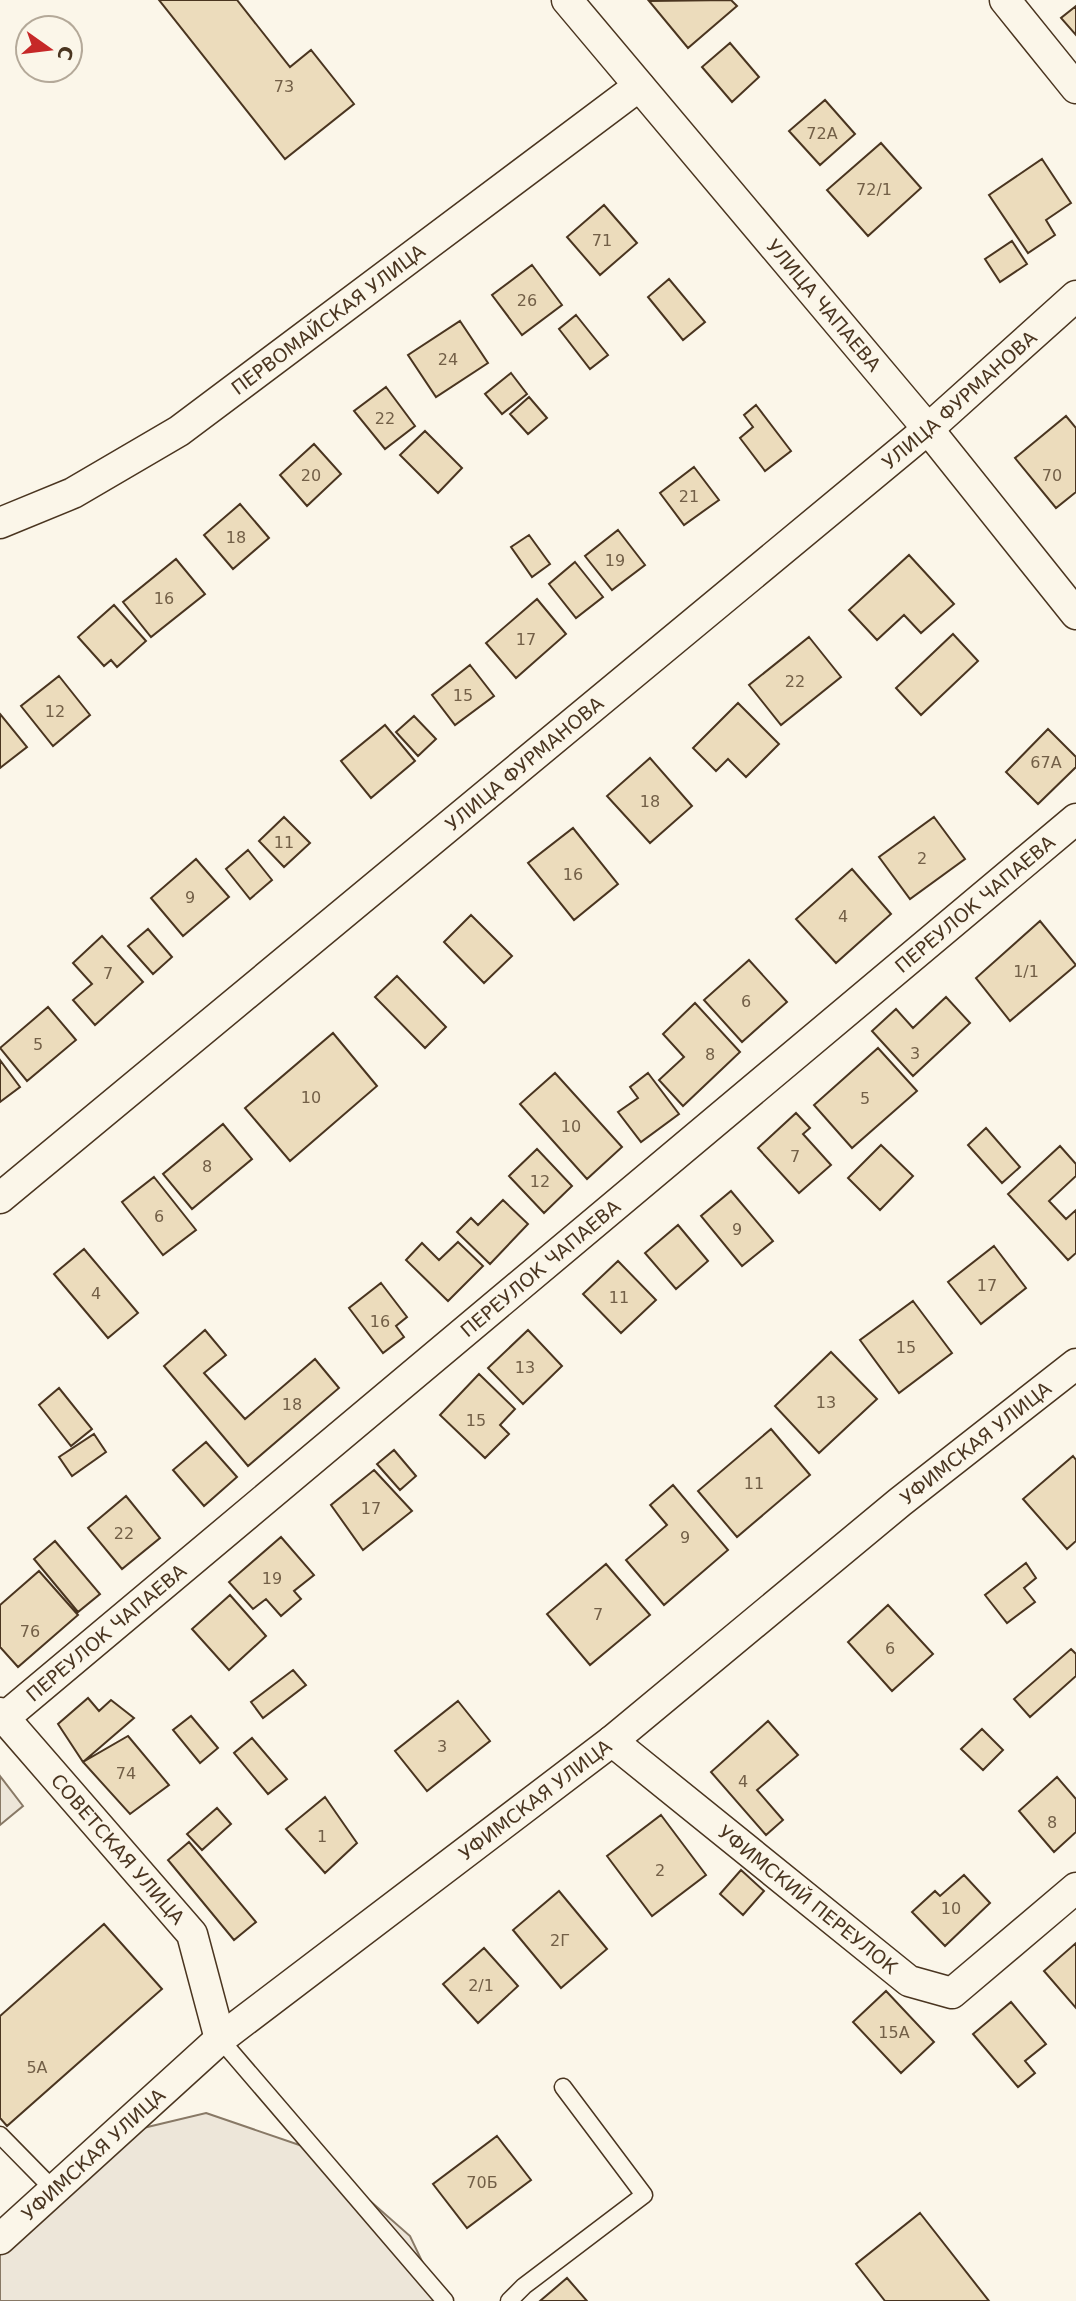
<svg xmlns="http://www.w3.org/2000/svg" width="1076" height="2301" viewBox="0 0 1076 2301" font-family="'DejaVu Sans',sans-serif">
<rect width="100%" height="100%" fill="#fbf6e9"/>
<path fill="#ede6d9" stroke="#887966" stroke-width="2" d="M 0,1776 L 23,1806 L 0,1825 Z
M 206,2113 L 311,2149 L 410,2236 L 441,2301 L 0,2301 L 0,2254 L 28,2224 L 135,2130 Z"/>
<path fill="#ecdcbc" stroke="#4a3520" stroke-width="2" d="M 159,0 L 237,0 L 290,67 L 311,50 L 354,104 L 285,159 Z
M 731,0 L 737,6 L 688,48 L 649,1 Z
M 1076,6 L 1076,35 L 1061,18 Z
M 730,43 L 759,77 L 732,102 L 702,67 Z
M 825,100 L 855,134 L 820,165 L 789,131 Z
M 881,143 L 921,188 L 868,236 L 827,190 Z
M 1042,159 L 1071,203 L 1046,220 L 1055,235 L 1028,253 L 989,195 Z
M 604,205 L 637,243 L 600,275 L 567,237 Z
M 1012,241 L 1027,264 L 1000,282 L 985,259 Z
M 532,265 L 562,305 L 522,335 L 492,295 Z
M 669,279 L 705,322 L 683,340 L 648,297 Z
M 576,315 L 608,355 L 590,369 L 559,329 Z
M 460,321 L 488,363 L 436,397 L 408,355 Z
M 511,373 L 527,394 L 502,414 L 485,394 Z
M 386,387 L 415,426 L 385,449 L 354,411 Z
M 529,397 L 547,418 L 528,434 L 510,414 Z
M 756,405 L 791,451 L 765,471 L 740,438 L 753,427 L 744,415 Z
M 1066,416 L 1076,428 L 1076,492 L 1056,508 L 1015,458 Z
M 425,431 L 462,468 L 438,493 L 400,455 Z
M 314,444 L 341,474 L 307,506 L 280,475 Z
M 694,467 L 719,500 L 684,525 L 660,493 Z
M 240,504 L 269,538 L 233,569 L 204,535 Z
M 618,530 L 645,565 L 612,590 L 585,556 Z
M 529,535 L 550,564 L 532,577 L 511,547 Z
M 909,555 L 954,604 L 921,633 L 904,615 L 877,640 L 849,610 Z
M 176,559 L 205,594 L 151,637 L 123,602 Z
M 575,562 L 603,597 L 576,618 L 549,584 Z
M 537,599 L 566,634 L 516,678 L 486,643 Z
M 114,605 L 146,641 L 117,667 L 111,660 L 104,666 L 78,637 Z
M 953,634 L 978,661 L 921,715 L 896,688 Z
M 809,637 L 841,677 L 781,725 L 749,685 Z
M 470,665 L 494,696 L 455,725 L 432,695 Z
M 59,676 L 90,715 L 53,746 L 21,706 Z
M 738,703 L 779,744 L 746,777 L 728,759 L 716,771 L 693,748 Z
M 0,714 L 27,747 L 0,768 Z
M 414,716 L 436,739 L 418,756 L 396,732 Z
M 385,725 L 415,761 L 371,798 L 341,761 Z
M 1048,729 L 1076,757 L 1076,767 L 1038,804 L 1006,772 Z
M 650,758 L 692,806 L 650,843 L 607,796 Z
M 284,817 L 310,843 L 284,867 L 259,841 Z
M 934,817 L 965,859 L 910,899 L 879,857 Z
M 573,828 L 618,884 L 574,920 L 528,863 Z
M 248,850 L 272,880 L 250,899 L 226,869 Z
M 196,859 L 229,897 L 183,936 L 151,898 Z
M 852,869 L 891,914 L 836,963 L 796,919 Z
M 471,915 L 512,956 L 484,983 L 444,942 Z
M 1040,921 L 1076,965 L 1010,1021 L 976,978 Z
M 148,929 L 172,957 L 153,974 L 128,946 Z
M 102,936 L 143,982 L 95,1025 L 73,1000 L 92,984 L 73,963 Z
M 749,960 L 787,1002 L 742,1042 L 704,1000 Z
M 397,976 L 446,1027 L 425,1048 L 375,997 Z
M 946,997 L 970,1023 L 913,1076 L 872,1031 L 896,1009 L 913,1028 Z
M 695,1003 L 740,1052 L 683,1106 L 659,1080 L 684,1057 L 663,1034 Z
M 48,1007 L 76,1040 L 27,1081 L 0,1048 Z
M 333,1033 L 377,1086 L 290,1161 L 245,1108 Z
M 878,1048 L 917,1091 L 852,1148 L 814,1105 Z
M 0,1060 L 20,1087 L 0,1102 Z
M 555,1073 L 622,1147 L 587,1179 L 520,1104 Z
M 648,1073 L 679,1114 L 641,1142 L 618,1112 L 638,1098 L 630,1087 Z
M 796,1113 L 810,1128 L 803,1134 L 831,1165 L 799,1193 L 758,1148 Z
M 223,1124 L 252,1159 L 192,1209 L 163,1174 Z
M 986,1128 L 1020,1167 L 1002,1183 L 968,1145 Z
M 881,1145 L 913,1176 L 880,1210 L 848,1178 Z
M 1060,1146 L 1076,1164 L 1076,1176 L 1049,1201 L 1066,1219 L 1076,1210 L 1076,1253 L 1068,1260 L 1008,1194 Z
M 537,1149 L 572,1186 L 544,1213 L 509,1176 Z
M 154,1177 L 196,1230 L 163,1255 L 122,1202 Z
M 731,1191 L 773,1241 L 742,1266 L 701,1216 Z
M 503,1200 L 528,1224 L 490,1264 L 457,1232 L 471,1218 L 478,1225 Z
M 678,1225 L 708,1261 L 676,1289 L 645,1253 Z
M 458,1242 L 483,1266 L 448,1301 L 406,1260 L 422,1243 L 439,1260 Z
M 994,1246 L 1026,1288 L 981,1324 L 948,1282 Z
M 84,1249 L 138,1313 L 108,1338 L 54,1274 Z
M 618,1261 L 656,1300 L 621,1333 L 583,1294 Z
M 381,1283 L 407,1317 L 396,1326 L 404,1337 L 383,1353 L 349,1308 Z
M 913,1301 L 952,1353 L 899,1393 L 860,1340 Z
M 205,1330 L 226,1355 L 204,1373 L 245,1419 L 315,1359 L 339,1388 L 248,1466 L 164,1366 Z
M 528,1330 L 562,1366 L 523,1404 L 488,1368 Z
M 831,1352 L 877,1399 L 819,1453 L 775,1406 Z
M 479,1374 L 515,1409 L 500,1425 L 509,1434 L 485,1458 L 440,1415 Z
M 59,1388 L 92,1429 L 71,1446 L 39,1405 Z
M 771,1429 L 810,1475 L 737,1537 L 698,1491 Z
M 94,1434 L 106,1452 L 72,1476 L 59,1457 Z
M 206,1442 L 237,1477 L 204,1506 L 173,1470 Z
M 394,1450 L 416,1476 L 400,1490 L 377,1464 Z
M 1073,1456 L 1076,1460 L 1076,1541 L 1067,1549 L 1023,1499 Z
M 374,1470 L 412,1511 L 363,1550 L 331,1505 Z
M 673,1485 L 728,1550 L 664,1605 L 626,1560 L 667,1525 L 650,1505 Z
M 126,1496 L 160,1538 L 122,1569 L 88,1528 Z
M 281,1537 L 314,1575 L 294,1591 L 301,1599 L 281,1616 L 266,1599 L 253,1609 L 229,1582 Z
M 55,1541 L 100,1594 L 78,1612 L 34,1559 Z
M 1026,1563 L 1036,1578 L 1024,1588 L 1035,1602 L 1007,1623 L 985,1595 Z
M 606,1564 L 650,1615 L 590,1665 L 547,1614 Z
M 39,1571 L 78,1615 L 18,1667 L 0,1647 L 0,1605 Z
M 230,1595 L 266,1636 L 229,1670 L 192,1629 Z
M 888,1605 L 933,1654 L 892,1691 L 848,1642 Z
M 1071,1649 L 1076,1654 L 1076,1676 L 1030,1717 L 1014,1699 Z
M 293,1670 L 306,1685 L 263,1718 L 251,1702 Z
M 88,1698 L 99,1711 L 111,1700 L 134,1718 L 83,1762 L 58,1724 Z
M 458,1701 L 490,1741 L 427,1791 L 395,1751 Z
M 191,1716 L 218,1748 L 200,1763 L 173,1730 Z
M 768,1721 L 798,1755 L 757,1790 L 783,1820 L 766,1835 L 711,1772 Z
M 982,1729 L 1003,1750 L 983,1770 L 961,1749 Z
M 128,1736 L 169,1785 L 130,1814 L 83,1762 Z
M 252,1738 L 287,1779 L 268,1794 L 234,1753 Z
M 1057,1777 L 1076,1799 L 1076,1832 L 1054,1852 L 1019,1811 Z
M 325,1797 L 357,1843 L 325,1873 L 286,1829 Z
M 217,1808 L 231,1824 L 202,1850 L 187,1834 Z
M 661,1815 L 706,1875 L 652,1916 L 607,1856 Z
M 189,1842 L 256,1922 L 234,1940 L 168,1860 Z
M 741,1870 L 764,1891 L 743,1915 L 720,1894 Z
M 964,1875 L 990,1903 L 945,1946 L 912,1912 L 935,1891 L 940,1896 Z
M 559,1891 L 607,1949 L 561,1988 L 513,1930 Z
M 104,1924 L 162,1989 L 7,2126 L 0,2118 L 0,2016 Z
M 1076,1943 L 1076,2008 L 1044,1971 Z
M 484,1948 L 518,1986 L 478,2023 L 443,1984 Z
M 886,1991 L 934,2042 L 901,2073 L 853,2022 Z
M 1011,2002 L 1046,2044 L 1025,2061 L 1035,2073 L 1018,2087 L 973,2034 Z
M 497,2136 L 531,2180 L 467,2228 L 433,2184 Z
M 920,2213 L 989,2301 L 885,2301 L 856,2264 Z
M 567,2278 L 587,2301 L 540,2301 Z"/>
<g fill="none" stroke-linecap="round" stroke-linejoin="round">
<defs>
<path id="lane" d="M 220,2039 L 445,2301
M 0,2135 L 54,2190
M 509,2301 L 524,2286 L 644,2195 L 563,2087"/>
<g id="street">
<path id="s1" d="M 567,0 L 928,429 L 1076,614"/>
<path d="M 1005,0 L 1076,88"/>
<path id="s2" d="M 0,523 L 73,493 L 179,431 L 639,86"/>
<path id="s3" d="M 0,1198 L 928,429 L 1076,296"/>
<path id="s4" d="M 0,1713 L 192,1934 L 220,2039"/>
<path id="s5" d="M 4,1718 L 1076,819"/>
<path id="s6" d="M 612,1741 L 909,1981 L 952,1993 L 1076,1888"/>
<path id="s7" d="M 0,2239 L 220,2039 L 612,1741 L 900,1502 L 1076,1364"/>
</g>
</defs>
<use href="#lane" stroke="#4a3520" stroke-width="19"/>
<use href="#street" stroke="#4a3520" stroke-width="33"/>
<use href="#lane" stroke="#fbf6e9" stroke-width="16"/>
<use href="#street" stroke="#fbf6e9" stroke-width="30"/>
</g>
<g text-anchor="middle" stroke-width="5" stroke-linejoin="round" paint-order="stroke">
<g font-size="16" fill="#725f47">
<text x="284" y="92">73</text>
<text x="822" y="139">72А</text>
<text x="874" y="195">72/1</text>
<text x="602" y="246">71</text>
<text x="527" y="306">26</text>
<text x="448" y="365">24</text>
<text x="385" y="424">22</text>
<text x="311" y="481">20</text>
<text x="1052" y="481">70</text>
<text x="689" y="502">21</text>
<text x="236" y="543">18</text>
<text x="615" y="566">19</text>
<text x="164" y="604">16</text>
<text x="526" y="645">17</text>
<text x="795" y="687">22</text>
<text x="463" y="701">15</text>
<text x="55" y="717">12</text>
<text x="1046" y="768">67А</text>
<text x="650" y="807">18</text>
<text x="284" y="848">11</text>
<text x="922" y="864">2</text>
<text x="573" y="880">16</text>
<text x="190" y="903">9</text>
<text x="843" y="922">4</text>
<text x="1026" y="977">1/1</text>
<text x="108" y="979">7</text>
<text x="746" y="1007">6</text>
<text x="38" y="1050">5</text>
<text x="915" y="1059">3</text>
<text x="710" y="1060">8</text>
<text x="311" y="1103">10</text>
<text x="865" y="1104">5</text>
<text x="571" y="1132">10</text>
<text x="795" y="1162">7</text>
<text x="207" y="1172">8</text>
<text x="540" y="1187">12</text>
<text x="159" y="1222">6</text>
<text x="737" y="1235">9</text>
<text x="987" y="1291">17</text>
<text x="96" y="1299">4</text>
<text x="619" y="1303">11</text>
<text x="380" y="1327">16</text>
<text x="906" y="1353">15</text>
<text x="525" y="1373">13</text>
<text x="826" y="1408">13</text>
<text x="292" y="1410">18</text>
<text x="476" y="1426">15</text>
<text x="754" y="1489">11</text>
<text x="371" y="1514">17</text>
<text x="124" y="1539">22</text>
<text x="685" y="1543">9</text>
<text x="272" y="1584">19</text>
<text x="598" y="1620">7</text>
<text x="30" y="1637">76</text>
<text x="890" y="1654">6</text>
<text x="442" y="1752">3</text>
<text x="126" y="1779">74</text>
<text x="743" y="1787">4</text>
<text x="1052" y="1828">8</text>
<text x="322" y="1842">1</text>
<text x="660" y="1876">2</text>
<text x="951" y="1914">10</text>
<text x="560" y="1946">2Г</text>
<text x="481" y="1991">2/1</text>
<text x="894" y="2038">15А</text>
<text x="37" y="2073">5А</text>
<text x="482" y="2188">70Б</text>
</g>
<g font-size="19" fill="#4a3520" stroke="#fbf6e9">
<text dy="7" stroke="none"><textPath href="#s1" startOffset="399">УЛИЦА ЧАПАЕВА</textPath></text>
<text dy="7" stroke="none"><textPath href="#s2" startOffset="388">ПЕРВОМАЙСКАЯ УЛИЦА</textPath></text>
<text dy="7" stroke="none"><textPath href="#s3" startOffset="1248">УЛИЦА ФУРМАНОВА</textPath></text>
<text dy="7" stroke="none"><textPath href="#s3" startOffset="681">УЛИЦА ФУРМАНОВА</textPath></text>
<text dy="7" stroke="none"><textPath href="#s5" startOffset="1267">ПЕРЕУЛОК ЧАПАЕВА</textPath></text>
<text dy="7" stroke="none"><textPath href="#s5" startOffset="700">ПЕРЕУЛОК ЧАПАЕВА</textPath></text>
<text dy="7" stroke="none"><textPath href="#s7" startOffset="1260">УФИМСКАЯ УЛИЦА</textPath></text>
<text dy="7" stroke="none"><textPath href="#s5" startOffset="133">ПЕРЕУЛОК ЧАПАЕВА</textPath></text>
<text dy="7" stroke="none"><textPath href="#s7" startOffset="693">УФИМСКАЯ УЛИЦА</textPath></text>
<text dy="7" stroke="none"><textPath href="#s4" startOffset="180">СОВЕТСКАЯ УЛИЦА</textPath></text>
<text dy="7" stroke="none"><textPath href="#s6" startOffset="252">УФИМСКИЙ ПЕРЕУЛОК</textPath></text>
<text dy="7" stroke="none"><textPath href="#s7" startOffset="126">УФИМСКАЯ УЛИЦА</textPath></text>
</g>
</g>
<g transform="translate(49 49) rotate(104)"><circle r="33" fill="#fbf6e9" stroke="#b4a999" stroke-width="2"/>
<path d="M0-5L12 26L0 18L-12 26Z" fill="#c62828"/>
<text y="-10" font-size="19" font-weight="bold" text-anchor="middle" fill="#4a3520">С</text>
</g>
</svg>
